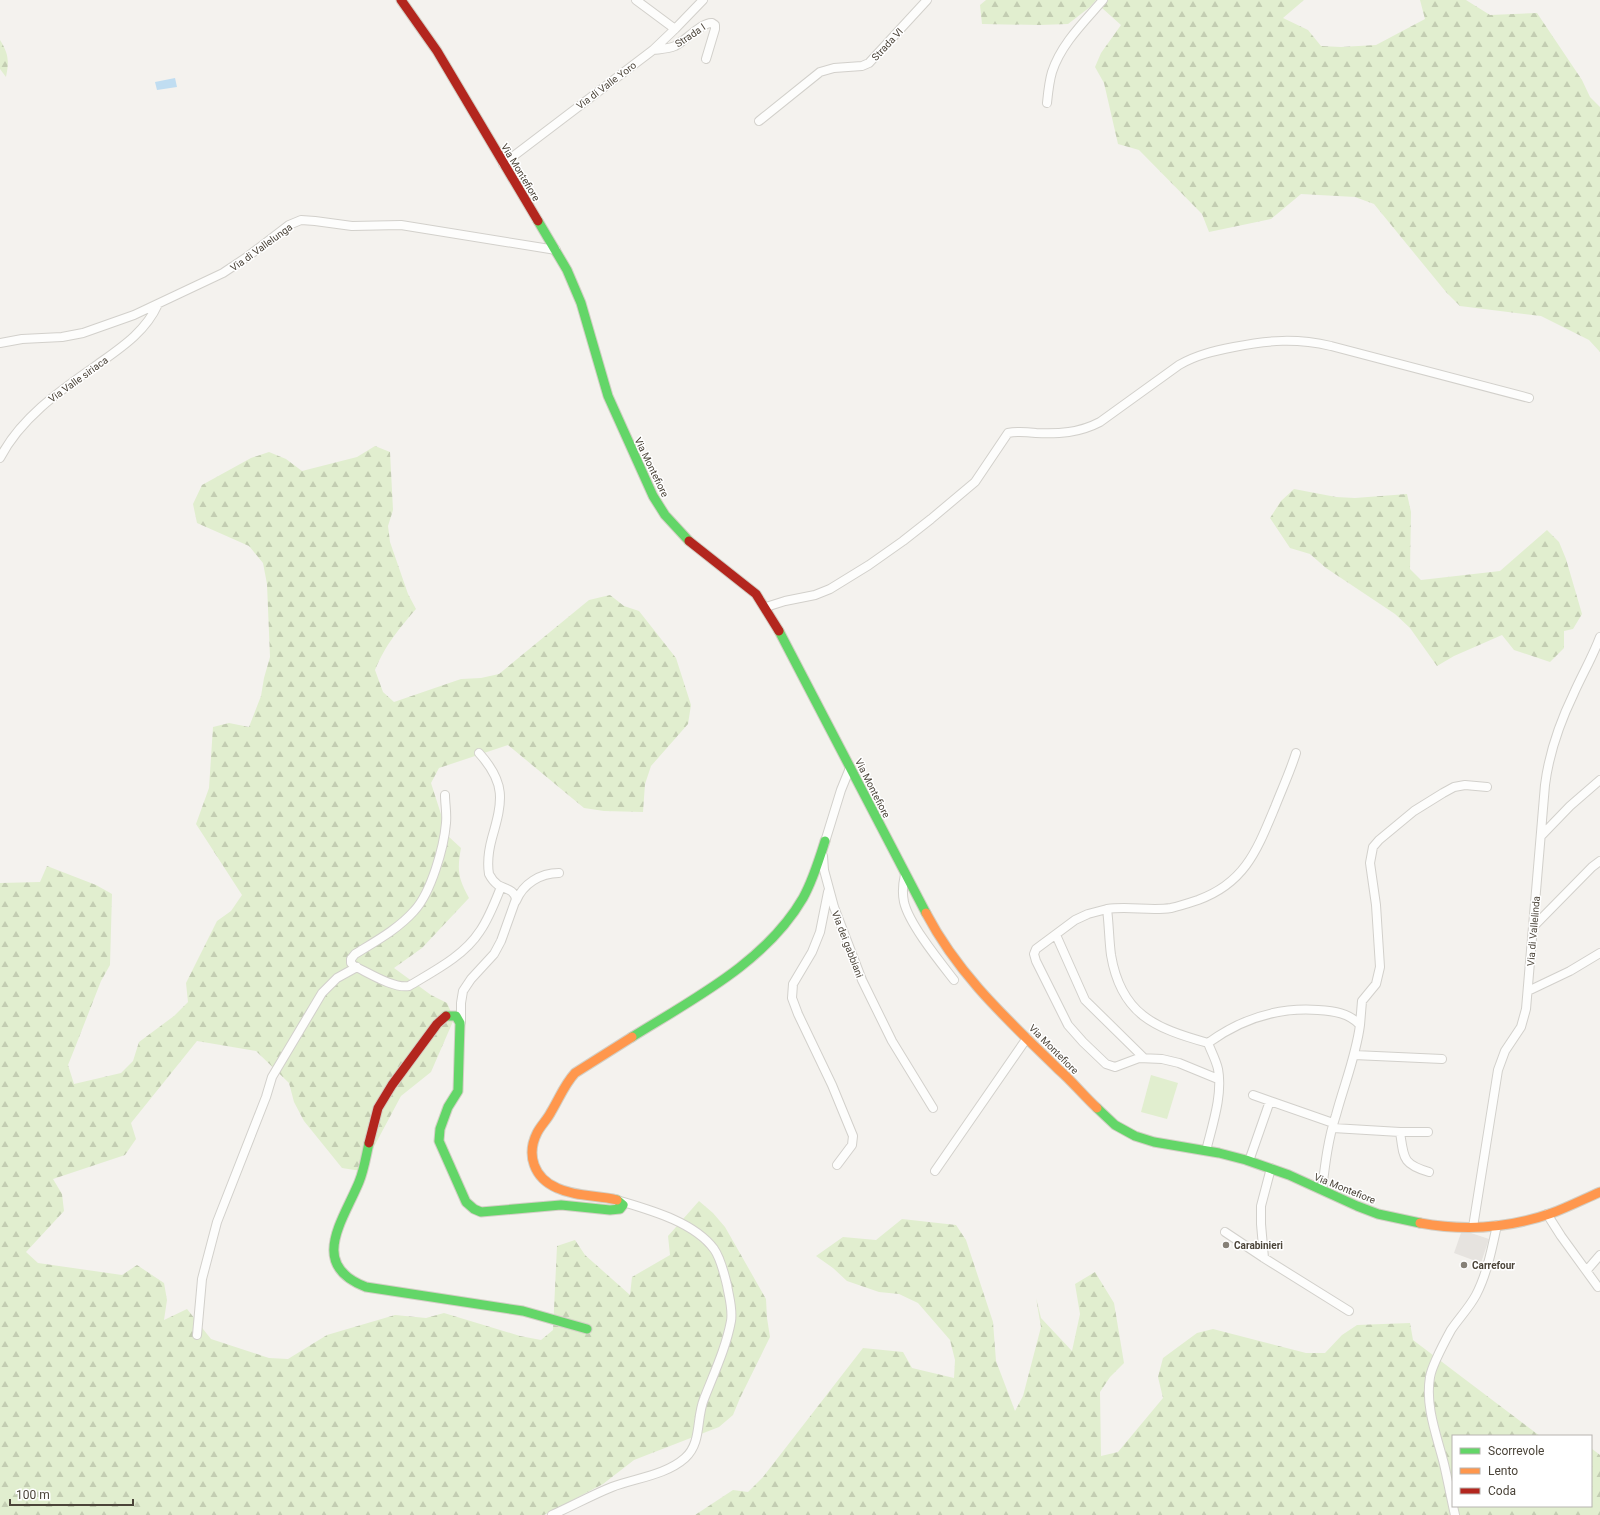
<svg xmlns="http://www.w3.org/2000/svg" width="1600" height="1515" viewBox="0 0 1600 1515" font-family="Roboto,sans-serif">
<defs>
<pattern id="forest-firs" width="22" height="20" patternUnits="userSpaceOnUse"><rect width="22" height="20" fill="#e1eecf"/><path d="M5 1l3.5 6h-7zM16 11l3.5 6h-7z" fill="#c3cdb2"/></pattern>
</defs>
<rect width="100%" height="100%" fill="#f4f2ee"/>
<path fill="url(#forest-firs)" d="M 986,0 L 1096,0 L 1090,7 L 1068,24 L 1039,25 L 982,24 L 980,5 Z
M 1108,0 L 1304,0 L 1283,18 L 1308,30 L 1321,46 L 1341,47 L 1376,45 L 1425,19 L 1420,0 L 1466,0 L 1490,15 L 1537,13 L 1582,80 L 1590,97 L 1600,107 L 1600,352 L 1589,340 L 1541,316 L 1460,306 L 1446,292 L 1374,204 L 1355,197 L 1301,194 L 1271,219 L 1209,232 L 1202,214 L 1139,150 L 1118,144 L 1104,83 L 1095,67 L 1101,53 L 1121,25 L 1102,8 Z
M 0,40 C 9,54 9,62 6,77 L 0,69 Z
M 375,446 L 390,452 L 393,510 L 388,526 L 390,542 L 408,594 L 416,609 C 398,630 386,644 375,670 L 383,692 L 394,702 L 461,679 L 481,678 L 499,674 L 589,600 L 610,595 L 624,606 L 639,611 L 676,658 L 691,705 L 688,724 L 651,766 L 645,784 L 643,812 L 604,811 L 584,808 L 508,745 L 439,768 L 431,783 L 448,836 L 461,848 C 457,870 458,878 469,898 L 422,948 L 394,968 L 431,995 L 447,1003 L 454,1019 L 431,1072 L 401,1096 L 361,1171 L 342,1168 L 304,1121 L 294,1102 L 289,1083 L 256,1051 L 197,1041 L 131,1123 L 136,1139 L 125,1155 L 53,1179 L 62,1194 L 64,1211 L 26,1252 L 38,1263 L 122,1275 L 137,1265 L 164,1283 L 167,1300 L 164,1320 L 187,1309 L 211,1339 L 269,1358 L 288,1359 L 327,1335 L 395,1315 L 426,1318 L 444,1313 L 520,1336 L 541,1340 L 553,1330 L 557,1246 L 575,1240 L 585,1255 L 630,1295 L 632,1277 L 670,1255 L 668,1236 L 699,1201 L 713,1213 L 725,1227 L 766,1299 L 767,1318 L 770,1337 L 740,1398 L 733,1415 L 719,1427 L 634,1460 L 603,1484 L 544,1515 L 0,1515 L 0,883 L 40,882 L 47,866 L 96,885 L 112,894 L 110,965 L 101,981 L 76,1045 L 68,1065 L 74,1084 L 121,1073 L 133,1061 L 139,1042 L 174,1016 L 188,1002 L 186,983 L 217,921 L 231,911 L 242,895 L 196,824 L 209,788 L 213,727 L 229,723 L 249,727 L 261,696 L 264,678 L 270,657 L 267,584 L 263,563 L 249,546 L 197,523 L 193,504 L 202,485 L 251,458 L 269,452 L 286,459 L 302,471 L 357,457 Z
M 1294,489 L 1336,497 L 1355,498 L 1407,494 L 1411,512 L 1410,569 L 1421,580 L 1500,571 L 1547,530 L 1559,542 L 1566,559 L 1582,614 L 1573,629 L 1564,631 L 1564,648 L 1550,662 L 1514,650 L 1502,635 L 1454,656 L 1437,666 L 1410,628 L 1395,614 L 1326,568 L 1310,554 L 1290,548 L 1270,518 L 1281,501 Z
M 902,1219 L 956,1225 L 966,1240 L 993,1322 L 996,1361 L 1015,1411 L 1023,1396 L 1041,1327 L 1036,1298 L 1041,1318 L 1072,1351 L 1080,1314 L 1075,1284 L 1095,1272 L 1114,1303 L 1124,1363 L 1110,1377 L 1100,1392 L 1101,1456 L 1118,1452 L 1163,1398 L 1158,1377 L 1163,1358 L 1197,1333 L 1213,1329 L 1306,1353 L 1325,1353 L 1342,1335 L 1357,1325 L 1410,1323 L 1413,1340 L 1540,1436 L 1453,1436 L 1453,1506 L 1591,1506 L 1591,1448 L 1600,1455 L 1600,1515 L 695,1515 L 733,1490 L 748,1492 L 763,1477 L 863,1348 L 903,1352 L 912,1368 L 954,1378 L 955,1360 L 950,1340 L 918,1303 L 899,1294 L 879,1292 L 847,1281 L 833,1268 L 816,1256 L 843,1237 L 876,1240 Z"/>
<path fill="#e1eecf" d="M 1151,1075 L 1178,1083 L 1167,1119 L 1141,1112 Z"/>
<path fill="#e6e3df" d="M 1462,1230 L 1489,1239 L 1481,1263 L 1454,1253 Z"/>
<path fill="#c0ddf1" d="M 175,78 L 177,87 L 157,90 L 155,82 Z"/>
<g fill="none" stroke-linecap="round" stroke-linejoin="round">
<defs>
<path id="street" d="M 636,0 L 675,29
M 653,50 C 661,49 668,49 675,46 C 685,41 702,22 712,23 L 715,25 L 715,29 L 706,59
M 1047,103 C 1048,93 1049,82 1052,72 C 1061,44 1084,22 1103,0
M 759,121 L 820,72 L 834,68 L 862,66 L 869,63 L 927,0
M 503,164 L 653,50 L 675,29 L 703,0
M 0,343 L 22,339 L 62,337 L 83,333 L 134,315 L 223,273 L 247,257 L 289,225 L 301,220 L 315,221 L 352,226 L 401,225 L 556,250
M 0,458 C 20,419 58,392 94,367 C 119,349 145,333 158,304
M 766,607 L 785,601 L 815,595 L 830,589 L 869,565 L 903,541 L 931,519 L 975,482 L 1008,433 C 1017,431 1027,432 1036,433 C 1059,434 1079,433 1100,422 L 1179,365 C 1196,355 1214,351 1234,347 C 1269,340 1296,338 1331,346 L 1529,398
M 445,795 C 445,804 447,813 446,823 C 444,847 431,893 414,911 C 398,929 376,941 355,954 L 351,959 L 351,963 L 354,966 C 369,973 394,989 409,986 C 434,971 464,956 480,931 C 489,918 495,902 501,887
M 1541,836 L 1570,806 L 1600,780
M 824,845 L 841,790 L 850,768
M 823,856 L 824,870 L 834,907 L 862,980 L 892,1041 L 933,1108
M 905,874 C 903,883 902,893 904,902 C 909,924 940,962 954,980
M 828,892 L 820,932 L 812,952 L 793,984 L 792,998 L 798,1014 L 832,1085 L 853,1136 L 852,1145 L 837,1165
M 516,901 C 523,884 540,873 559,873
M 1107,909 C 1129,906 1150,911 1171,908 C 1180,906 1189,903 1198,900 C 1245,883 1257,850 1275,807 C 1282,789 1290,772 1296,753
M 1533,927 L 1592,867 L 1600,861
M 1056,935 L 1085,1000 L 1144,1058
M 1528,991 L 1570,971 L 1600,953
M 461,1022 L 461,1003 L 463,991 L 471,979 L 494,954 L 501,941 L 516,899 C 514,889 505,889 498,885 C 494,882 491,878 489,874 C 487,862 489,849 492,838 C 503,800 506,783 479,753
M 1360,1025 L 1362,1001 L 1376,984 L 1380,967 L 1376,905 L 1370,863 L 1373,847 L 1379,840 L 1414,811 L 1443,793 L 1454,787 L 1465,785 L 1487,787
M 1208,1043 C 1241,1019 1277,1007 1318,1010 C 1334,1011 1349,1013 1360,1025 C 1356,1056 1344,1085 1336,1115 C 1328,1139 1325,1165 1322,1190
M 1354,1055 L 1442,1059
M 1253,1095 L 1270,1101
M 1333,1128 L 1400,1132 C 1404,1158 1402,1164 1429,1172
M 1400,1132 L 1428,1132
M 1206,1151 C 1212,1126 1223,1095 1218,1069 C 1216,1060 1211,1051 1208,1043 C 1154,1028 1121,1014 1111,955 C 1109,940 1109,924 1107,909 L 1088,914 L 1075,920 L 1036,949 L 1034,954 L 1036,961 L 1068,1025 L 1083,1042 L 1106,1064 L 1115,1067 L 1139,1058 L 1162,1059 L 1179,1063 L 1218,1079
M 1249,1161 L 1270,1101 L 1333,1123
M 935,1171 L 1027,1038
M 1547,1214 L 1561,1236 L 1598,1287
M 1473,1227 L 1498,1070 L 1505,1051 L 1521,1027 L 1526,1009 L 1545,785 C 1549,753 1560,722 1574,693 C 1582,675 1593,656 1600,637
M 1225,1232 L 1264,1258 L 1349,1311
M 1264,1258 L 1261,1224 L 1261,1206 L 1271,1168
M 1587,1270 L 1600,1255
M 197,1335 L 202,1279 L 217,1222 L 266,1097 L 272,1077 L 322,993 L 337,978 L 357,967
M 552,1515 C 572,1506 592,1495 612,1487 C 636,1478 666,1475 685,1458 C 702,1443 696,1418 704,1399 C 714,1373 726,1348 731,1321 C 733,1309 729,1297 727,1285 C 724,1273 721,1259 714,1249 C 694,1222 650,1210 620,1201
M 1455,1515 C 1451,1498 1448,1481 1444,1464 C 1437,1436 1425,1407 1430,1377 C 1432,1365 1445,1341 1451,1330 C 1459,1318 1469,1308 1476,1295 C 1487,1274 1492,1248 1497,1225"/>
<path id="fast" d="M 538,221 L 567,270 L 581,303 L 608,396 L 653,496 L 665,515 L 689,541
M 779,631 L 926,913
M 446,1016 L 456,1016 L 460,1023 L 458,1091 L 448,1107 L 440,1129 L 439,1141 L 466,1202 L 474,1209 L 481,1212 L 561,1205 L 610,1210 L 620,1209 L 623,1205 L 617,1200
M 632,1037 C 693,999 766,962 803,898 C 813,880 819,860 825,841
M 1097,1108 L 1115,1125 L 1135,1136 L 1154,1142 L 1219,1153 L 1246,1160 L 1289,1175 L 1357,1206 L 1378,1214 L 1420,1223
M 369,1143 C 366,1156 364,1170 359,1182 C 343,1221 308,1265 366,1287 L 523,1311 L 587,1329"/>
<path id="slow" d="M 926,913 C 959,976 1008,1020 1058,1069 C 1072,1081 1083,1095 1097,1108
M 617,1200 C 598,1195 576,1197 557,1188 C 534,1178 526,1155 537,1133 C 541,1125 547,1120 551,1112 C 559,1099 564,1085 575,1073 L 632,1037
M 1420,1223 C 1464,1231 1510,1228 1552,1213 C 1568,1207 1584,1199 1600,1192"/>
<path id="jam" d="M 401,0 L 437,51 L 538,221
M 689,541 L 756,594 L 779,631
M 369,1143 L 378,1108 L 392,1085 L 437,1024 L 446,1016"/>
</defs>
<use href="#street" stroke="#d2d0cb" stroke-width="10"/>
<use href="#fast" stroke="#d3cfc5" stroke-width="11"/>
<use href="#slow" stroke="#d3cfc5" stroke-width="11"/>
<use href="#jam" stroke="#d3cfc5" stroke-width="11"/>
<use href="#street" stroke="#fdfdfc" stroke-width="8"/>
<use href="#fast" stroke="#63d668" stroke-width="9"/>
<use href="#slow" stroke="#ff974d" stroke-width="9"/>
<use href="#jam" stroke="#b3261e" stroke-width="9"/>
</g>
<g fill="#868178" stroke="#fff" stroke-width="1.5">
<circle cx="1226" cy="1245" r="4"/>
<circle cx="1464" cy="1265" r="4"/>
</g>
<g text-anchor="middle" stroke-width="3" stroke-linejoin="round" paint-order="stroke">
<g font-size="10" fill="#4b4439" stroke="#fff">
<text transform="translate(690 35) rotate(-34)" y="4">Strada I</text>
<text transform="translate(887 44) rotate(-47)" y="4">Strada VI</text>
<text transform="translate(606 85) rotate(-37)" y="4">Via di Valle Yoro</text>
<text transform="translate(521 172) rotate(59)" y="4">Via Montefiore</text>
<text transform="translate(261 247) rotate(-36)" y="4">Via di Vallelunga</text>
<text transform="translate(78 379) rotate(-36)" y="4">Via Valle siriaca</text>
<text transform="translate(652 467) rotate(64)" y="4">Via Montefiore</text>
<text transform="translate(873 788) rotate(63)" y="4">Via Montefiore</text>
<text transform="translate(1533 931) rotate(-85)" y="4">Via di Vallelinda</text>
<text transform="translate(848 944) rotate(69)" y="4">Via dei gabbiani</text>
<text transform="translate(1054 1049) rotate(45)" y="4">Via Montefiore</text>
<text transform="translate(1345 1188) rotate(22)" y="4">Via Montefiore</text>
</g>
<g font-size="10" font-weight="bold" fill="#4b4439" stroke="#fff" text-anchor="start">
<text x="1234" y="1249">Carabinieri</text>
<text x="1472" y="1269">Carrefour</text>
</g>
</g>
<rect x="1452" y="1435" width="140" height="72" fill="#ffffff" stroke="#b7b4b0"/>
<rect x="1460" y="1448" width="20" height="6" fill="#63d668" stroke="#b7b4b0"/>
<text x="1488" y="1455" font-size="12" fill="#4b4439">Scorrevole</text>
<rect x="1460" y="1468" width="20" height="6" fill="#ff974d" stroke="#b7b4b0"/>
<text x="1488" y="1475" font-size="12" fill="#4b4439">Lento</text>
<rect x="1460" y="1488" width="20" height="6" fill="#b3261e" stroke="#b7b4b0"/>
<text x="1488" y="1495" font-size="12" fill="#4b4439">Coda</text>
<path d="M10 1499v6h123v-6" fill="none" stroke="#4b4439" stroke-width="2"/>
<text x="16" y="1499" font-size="12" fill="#4b4439" stroke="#ffffff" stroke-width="3" paint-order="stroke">100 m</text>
</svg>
